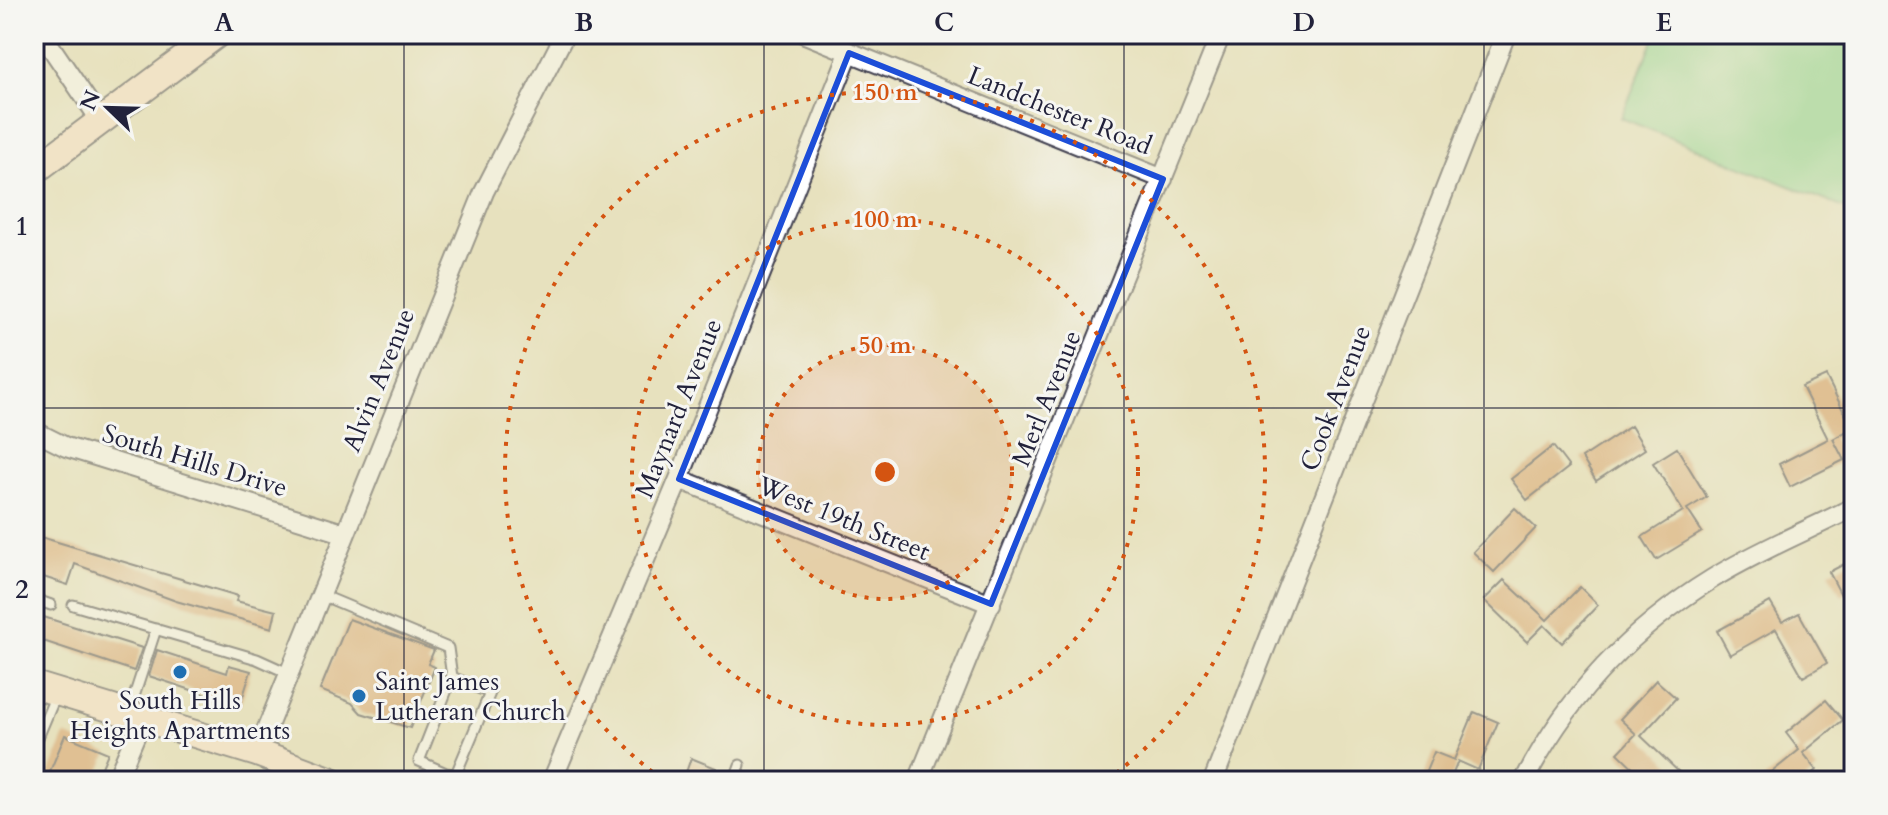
<svg xmlns="http://www.w3.org/2000/svg" width="1888" height="815" viewBox="0 0 1888 815" font-family="Cardo,serif">
<rect width="100%" height="100%" fill="#f6f6f2"/>
<filter id="ink" filterUnits="userSpaceOnUse"><feTurbulence type="fractalNoise" baseFrequency=".0125" numOctaves="2"/><feDisplacementMap in="SourceGraphic" scale="16" xChannelSelector="R" yChannelSelector="G"/><feConvolveMatrix kernelMatrix="1 2 1 2 8 2 1 2 1" color-interpolation-filters="sRGB"/></filter>
<filter id="wash" filterUnits="userSpaceOnUse"><feTurbulence type="fractalNoise" baseFrequency=".006" numOctaves="4" result="noise"/><feDisplacementMap in="SourceGraphic" scale="32" xChannelSelector="R" yChannelSelector="G"/><feGaussianBlur stdDeviation="1.8" result="paint"/><feColorMatrix in="noise" values="0 0 0 0 0 0 0 0 0 0 0 0 0 0 0 0 0 1.4 0 .05"/><feComposite in="paint" operator="in"/></filter>
<g filter="url(#wash)">
<rect width="100%" height="100%" fill="#e7e1be"/>
<path fill="#88d897" stroke="#557d69" stroke-width="2" d="M 1656,34 L 1854,34 L 1854,212 L 1621,118 Z"/>
<g id="blocks">
<path fill="#d7975f" d="M 1826,376 L 1852,428 L 1833,439 L 1844,460 L 1790,487 L 1779,464 L 1828,439 L 1802,387 Z
M 1631,426 L 1645,449 L 1596,481 L 1582,458 Z
M 1553,446 L 1569,467 L 1527,500 L 1511,479 Z
M 1677,448 L 1707,497 L 1687,509 L 1702,532 L 1656,560 L 1642,537 L 1683,511 L 1653,463 Z
M 1515,508 L 1536,528 L 1494,572 L 1473,552 Z
M 34,535 L 238,596 L 236,601 L 276,611 L 272,628 L 176,601 L 75,564 L 68,585 L 34,574 Z
M 1854,559 L 1854,589 L 1841,595 L 1829,572 Z
M 1504,580 L 1547,620 L 1580,587 L 1598,605 L 1562,643 L 1544,625 L 1527,642 L 1484,600 Z
M 1770,602 L 1782,622 L 1799,613 L 1827,663 L 1803,677 L 1776,629 L 1730,655 L 1717,631 Z
M 34,614 L 142,648 L 134,671 L 34,638 Z
M 349,619 L 434,650 L 428,664 L 435,667 L 410,728 L 361,713 L 352,703 L 320,690 Z
M 157,650 L 227,673 L 229,665 L 251,671 L 240,706 L 149,676 Z
M 1656,680 L 1676,698 L 1641,736 L 1681,774 L 1674,781 L 1647,781 L 1618,753 L 1636,734 L 1620,719 Z
M 1826,700 L 1843,720 L 1803,753 L 1817,770 L 1804,781 L 1761,781 L 1799,750 L 1786,733 Z
M 1474,712 L 1498,722 L 1478,770 L 1458,761 L 1450,781 L 1422,781 L 1434,752 L 1454,760 Z
M 65,735 L 108,753 L 96,781 L 46,781 Z
M 691,758 L 716,768 L 710,781 L 683,781 Z"/>
</g>
</g>
<g filter="url(#ink)">
<use href="#blocks" fill-opacity="0" stroke="#403f4f" stroke-width="2"/>
<g fill="none" stroke-linecap="round" stroke-linejoin="round">
<defs>
<path id="lane" d="M 319,594 L 448,648 L 452,677 L 419,761 L 446,773
M 34,599 L 51,605
M 73,605 L 257,659 L 288,673
M 129,712 L 156,629
M 34,747 L 56,695
M 443,781 L 446,773 L 456,774 L 490,693 L 452,677
M 734,781 L 740,765"/>
<path id="street" d="M 42,34 L 101,121
M 805,34 L 1163,179
M 34,431 L 66,447 L 343,533
M 679,479 L 991,604
M 257,753 L 484,192 L 565,34
M 116,781 L 142,720
M 552,781 L 679,479 L 849,53
M 918,781 L 1221,34
M 1213,781 L 1506,34
M 1524,781 C 1567,697 1631,629 1712,579 C 1757,551 1807,531 1854,507"/>
<path id="secondary" d="M 34,171 L 217,34
M 34,685 L 257,753 L 332,781"/>
</defs>
<use href="#lane" stroke="#403f4f" stroke-width="13"/>
<use href="#street" stroke="#403f4f" stroke-width="22"/>
<use href="#secondary" stroke="#403f4f" stroke-width="30"/>
<use href="#lane" stroke="#fff" stroke-width="9"/>
<use href="#street" stroke="#fff" stroke-width="18"/>
<use href="#secondary" stroke="#fde4d1" stroke-width="26"/>
</g>
</g>
<path d="M0 0H1888V815H0ZM 849,53 L 1163,179 L 991,604 L 679,479 Z" fill="#e7e1be" fill-opacity=".55" fill-rule="evenodd"/>
<path fill="none" stroke="#1d4ed8" stroke-width="6" stroke-linejoin="round" d="M 849,53 L 1163,179 L 991,604 L 679,479 Z"/>
<path fill="none" stroke="#22223b" stroke-width="2" stroke-opacity="0.55" d="M 404,34 L 404,781M 764,34 L 764,781M 1124,34 L 1124,781M 1484,34 L 1484,781M 34,408 L 1854,408"/>
<circle cx="885" cy="472" r="127" fill="#d45411" fill-opacity=".12"/>
<g fill="none" stroke="#d45411" stroke-width="4" stroke-dasharray="4 8">
<circle cx="885" cy="472" r="127"/>
<circle cx="885" cy="472" r="253"/>
<path d="M662 779A380 380 0 1 1 1108 779"/>
</g>
<g fill="#1f6fb2" stroke="#f6f6f2" stroke-width="3">
<circle cx="180" cy="672" r="8"/>
<circle cx="359" cy="696" r="8"/>
</g>
<g text-anchor="middle" stroke-width="6" stroke-linejoin="round" paint-order="stroke">
<g font-size="26" fill="#22223b" stroke="#f6f6f2">
<text transform="translate(1060 110) rotate(22)" y="9">Landchester Road</text>
<text transform="translate(378 380) rotate(-68)" y="9">Alvin Avenue</text>
<text transform="translate(1046 398) rotate(-68)" y="9">Merl Avenue</text>
<text transform="translate(1335 398) rotate(-69)" y="9">Cook Avenue</text>
<text transform="translate(678 408) rotate(-68)" y="9">Maynard Avenue</text>
<text transform="translate(195 460) rotate(17)" y="9">South Hills Drive</text>
<text transform="translate(844 518) rotate(22)" y="9">West 19th Street</text>
</g>
<g font-size="26" fill="#22223b" stroke="#f6f6f2" text-anchor="start">
<text x="375" y="690">Saint James<tspan x="375" dy="30">Lutheran Church</tspan></text>
<text x="180" y="709" text-anchor="middle">South Hills<tspan x="180" dy="30">Heights Apartments</tspan></text>
</g>
</g>
<circle cx="885" cy="472" r="12" fill="#d45411" stroke="#f6f6f2" stroke-width="4"/>
<g font-size="24" text-anchor="middle" font-weight="bold" fill="#d45411" stroke="#f6f6f2" stroke-width="6" stroke-linejoin="round" paint-order="stroke">
<text x="885" y="100">150 m</text>
<text x="885" y="227">100 m</text>
<text x="885" y="353">50 m</text>
</g>
<rect width="1888" height="815" fill="none" stroke="#f6f6f2" stroke-width="88"/>
<g transform="translate(108 108) rotate(293)" stroke="#f6f6f2" stroke-width="6" paint-order="stroke">
<path d="M0-6L14 30L0 20L-14 30Z" fill="#22223b"/>
<text y="-12" font-size="22" font-weight="bold" text-anchor="middle" fill="#22223b">N</text>
</g>
<rect x="44" y="44" width="1800" height="727" fill="none" stroke="#22223b" stroke-width="3"/>
<g font-size="26" text-anchor="middle" font-weight="bold" fill="#22223b">
<text x="224" y="31">A</text>
<text x="584" y="31">B</text>
<text x="944" y="31">C</text>
<text x="1304" y="31">D</text>
<text x="1664" y="31">E</text>
<text x="22" y="235">1</text>
<text x="22" y="598">2</text>
</g>
</svg>
